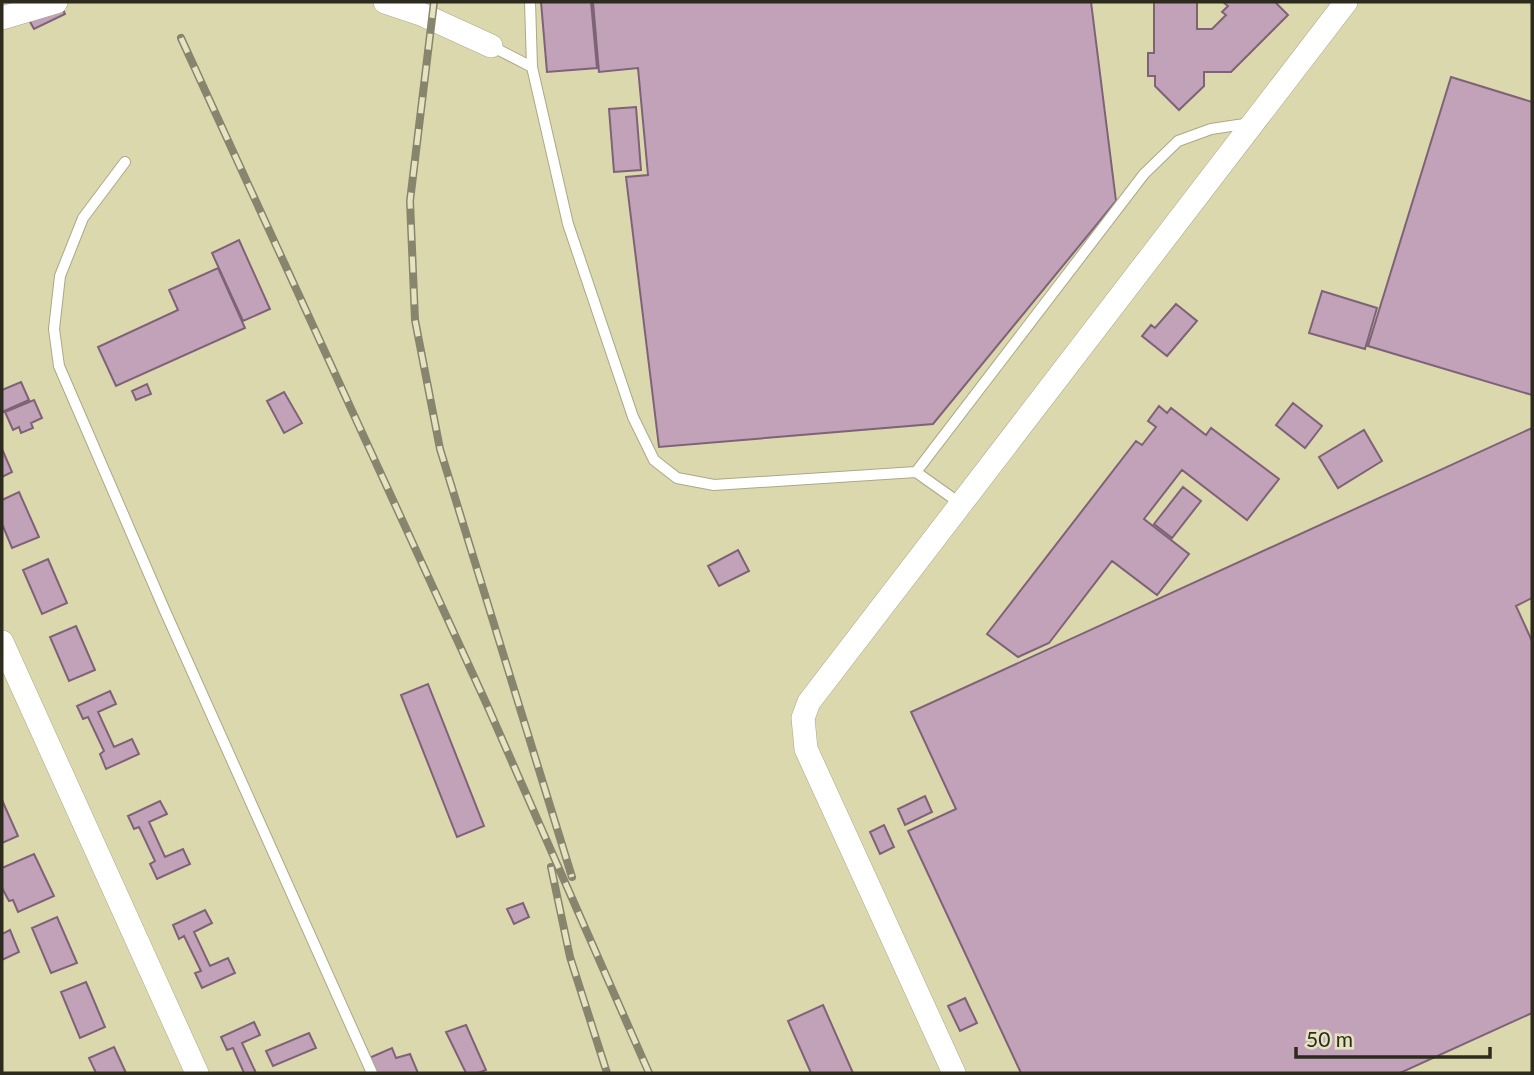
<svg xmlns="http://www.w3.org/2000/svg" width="1534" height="1075" viewBox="0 0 1534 1075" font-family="Lato,sans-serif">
<rect width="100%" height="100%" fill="#e6e3c0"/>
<path fill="#dcd8ae" d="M 2,2 L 1532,2 L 1532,1073 L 2,1073 Z"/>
<path fill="#c2a2b9" stroke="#7e6377" stroke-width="2" d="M 541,2 L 591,2 L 597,68 L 547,72 Z
M 593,2 L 1091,2 L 1116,201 L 933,424 L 659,447 L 626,177 L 648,175 L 638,68 L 599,72 Z
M 1154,2 L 1197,2 L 1197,29 L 1212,29 L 1226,15 L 1222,12 L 1228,6 L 1223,2 L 1275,2 L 1288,15 L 1231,72 L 1204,72 L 1204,86 L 1179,110 L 1155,86 L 1155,76 L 1148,76 L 1148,53 L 1154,53 Z
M 61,5 L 65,14 L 34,29 L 29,20 Z
M 1451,77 L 1532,102 L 1532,395 L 1368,346 Z
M 636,107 L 641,170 L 614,172 L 609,109 Z
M 239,240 L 270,309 L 243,321 L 212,253 Z
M 218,268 L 245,328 L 116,386 L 98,347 L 178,310 L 169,290 Z
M 1322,291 L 1377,308 L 1365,349 L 1309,333 Z
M 1176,304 L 1197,321 L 1167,356 L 1142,336 L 1151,325 L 1155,328 Z
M 21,382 L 29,400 L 2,412 L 2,390 Z
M 147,384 L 151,394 L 136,400 L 132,391 Z
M 284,392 L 302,423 L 284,433 L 267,401 Z
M 34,400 L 42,418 L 31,423 L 33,428 L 21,433 L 19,427 L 13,430 L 5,412 Z
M 1293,403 L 1322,426 L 1305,448 L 1276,425 Z
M 1159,406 L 1167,413 L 1171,408 L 1206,435 L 1211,428 L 1279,479 L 1247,520 L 1182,470 L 1144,519 L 1189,554 L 1157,595 L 1112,561 L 1049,643 L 1018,657 L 987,634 L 1136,441 L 1142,445 L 1156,427 L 1148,421 Z
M 1532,428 L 1532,598 L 1516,606 L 1532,641 L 1532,1013 L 1400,1073 L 1021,1073 L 908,831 L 956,809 L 911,712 Z
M 1364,430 L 1382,461 L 1338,488 L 1319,457 Z
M 2,449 L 12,472 L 2,477 Z
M 1183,487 L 1201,501 L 1172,538 L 1154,524 Z
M 19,492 L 39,537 L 12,548 L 2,524 L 2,500 Z
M 738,550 L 749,571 L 719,586 L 708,566 Z
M 48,559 L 67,603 L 42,614 L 23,570 Z
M 76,626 L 95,670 L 69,681 L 50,637 Z
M 428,684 L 484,826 L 457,837 L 401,695 Z
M 110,691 L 116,704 L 98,712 L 114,747 L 132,739 L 139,754 L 106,769 L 100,754 L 104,751 L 88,717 L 83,719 L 77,706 Z
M 925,796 L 932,812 L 905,825 L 898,809 Z
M 2,800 L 18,836 L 2,843 Z
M 160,801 L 167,814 L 149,822 L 165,857 L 183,849 L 190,864 L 157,879 L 150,864 L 155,861 L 139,827 L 134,829 L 128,816 Z
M 884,825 L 894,847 L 880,854 L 870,832 Z
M 34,854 L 54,896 L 18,912 L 13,900 L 9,901 L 2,888 L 2,868 Z
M 523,903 L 529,917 L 514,924 L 507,909 Z
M 205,910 L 212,923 L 194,932 L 210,966 L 228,958 L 235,973 L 202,988 L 195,973 L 201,971 L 184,936 L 179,939 L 173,925 Z
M 57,917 L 77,963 L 51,973 L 32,928 Z
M 10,930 L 19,952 L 2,960 L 2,934 Z
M 86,982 L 105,1027 L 80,1038 L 61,992 Z
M 965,998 L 977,1023 L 960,1031 L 948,1006 Z
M 823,1005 L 853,1073 L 811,1073 L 788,1021 Z
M 254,1022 L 260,1035 L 242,1043 L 256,1073 L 244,1073 L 233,1048 L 227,1050 L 221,1037 Z
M 466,1025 L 486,1070 L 478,1073 L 466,1073 L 446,1032 Z
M 309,1033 L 316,1048 L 273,1066 L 266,1051 Z
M 114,1047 L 126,1073 L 96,1073 L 89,1058 Z
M 392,1048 L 396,1058 L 410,1054 L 418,1073 L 376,1073 L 369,1058 Z"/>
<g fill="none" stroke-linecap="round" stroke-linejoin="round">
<defs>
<path id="service" d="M 530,2 L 532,67 L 568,224 L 633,417 L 654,460 L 677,478 L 714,485 L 916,472 L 1144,174 L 1178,141 L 1211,129 L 1251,123
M 491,46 L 532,67
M 125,162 L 83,218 L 60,276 L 54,329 L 59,366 L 165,611 L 372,1073
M 916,472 L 961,504"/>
<path id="minor" d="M 385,2 L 421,14 L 491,46
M 2,18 L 56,2
M 2,642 L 197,1073
M 954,1073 L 806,749 L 803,718 L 809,702 L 1346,2"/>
</defs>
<use href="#service" stroke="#aba887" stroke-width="12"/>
<use href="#minor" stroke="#aba887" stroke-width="24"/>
<use href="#service" stroke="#fff" stroke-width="10"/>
<use href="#minor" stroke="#fff" stroke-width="23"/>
<defs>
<path id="rail" d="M 434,2 L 410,201 L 415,320 L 440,449 L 572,877
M 181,38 L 487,705 L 649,1073
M 551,867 L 570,957 L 607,1073"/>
</defs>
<use href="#rail" stroke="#87856d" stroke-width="8"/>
<use href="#rail" stroke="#e6e3c0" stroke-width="5" stroke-dasharray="16" stroke-linecap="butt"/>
</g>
<rect width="1534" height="1075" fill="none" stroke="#2c2b1e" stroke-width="7"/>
<path d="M1296 1047v10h194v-10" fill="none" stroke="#2c2b1e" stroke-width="3.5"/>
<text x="1306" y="1047" font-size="21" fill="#2c2b1e" stroke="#e6e3c0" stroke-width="5" paint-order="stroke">50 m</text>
</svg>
